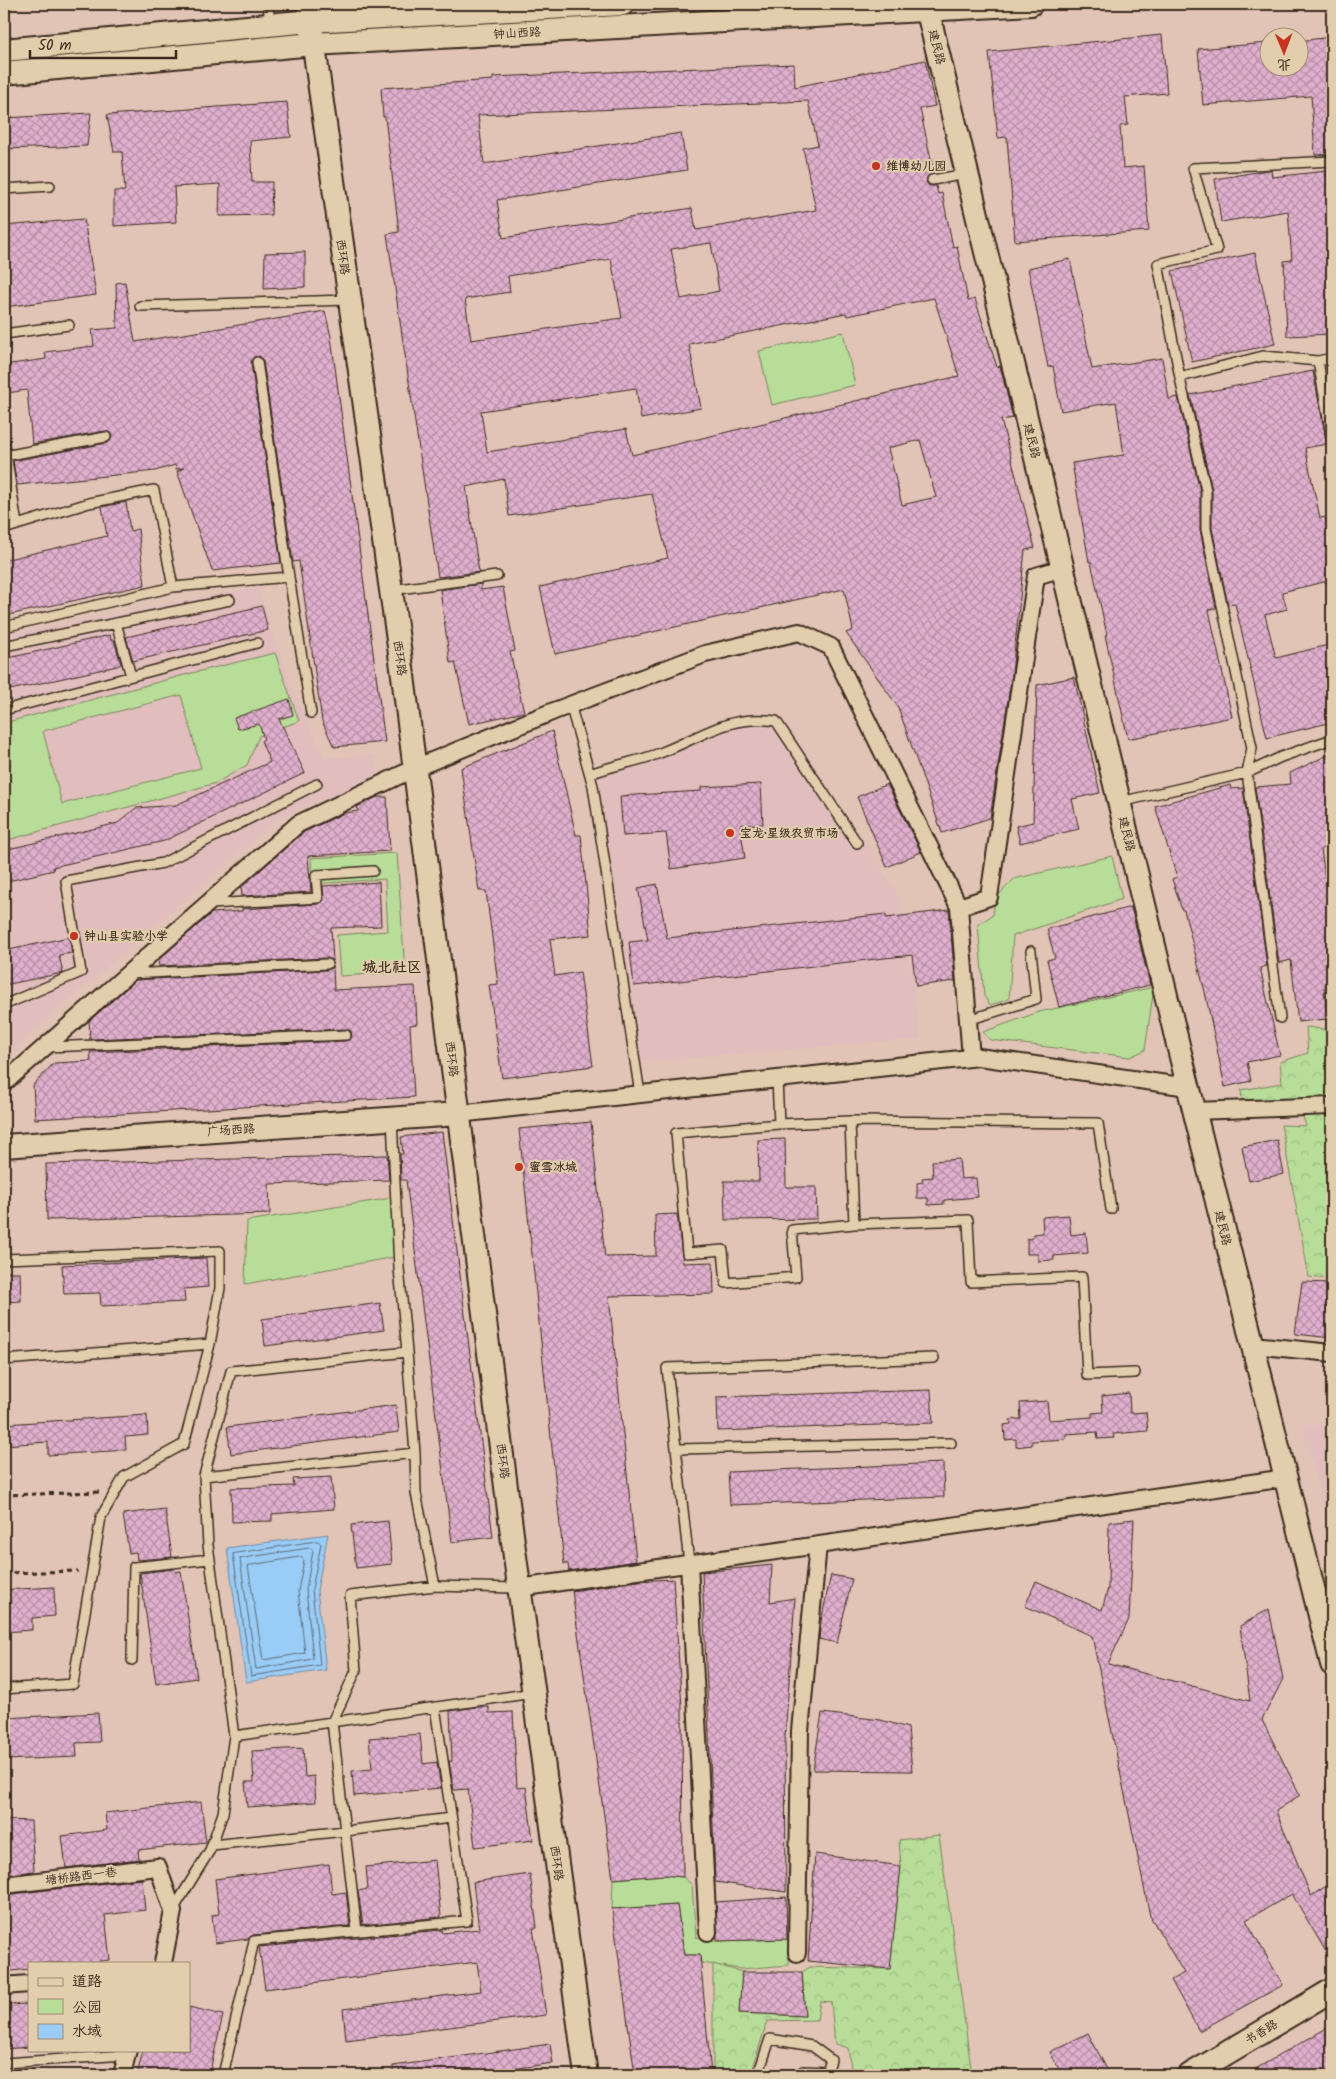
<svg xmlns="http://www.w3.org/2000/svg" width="1336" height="2079" viewBox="0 0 1336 2079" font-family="Kalam,'LXGW WenKai TC',sans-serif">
<defs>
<pattern id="forest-crowns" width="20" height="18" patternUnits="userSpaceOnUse" patternTransform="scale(1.25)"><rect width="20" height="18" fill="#b7dd98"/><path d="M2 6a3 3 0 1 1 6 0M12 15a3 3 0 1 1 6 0" fill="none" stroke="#9ebe83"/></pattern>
<pattern id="building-cross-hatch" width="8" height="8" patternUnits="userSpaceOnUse" patternTransform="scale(1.25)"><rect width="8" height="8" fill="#e0afce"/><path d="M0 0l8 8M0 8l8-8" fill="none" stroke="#b78fa7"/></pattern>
</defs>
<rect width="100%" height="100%" fill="#e1c4b6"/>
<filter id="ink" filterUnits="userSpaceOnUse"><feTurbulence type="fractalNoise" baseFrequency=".02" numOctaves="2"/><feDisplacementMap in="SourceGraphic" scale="10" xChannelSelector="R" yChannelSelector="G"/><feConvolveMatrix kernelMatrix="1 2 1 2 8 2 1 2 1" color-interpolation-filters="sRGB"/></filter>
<g filter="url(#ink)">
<path fill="#e1bebd" d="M 257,587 L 294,691 L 324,757 L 375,755 L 377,779 L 284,815 L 4,1057 L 4,635 Z
M 730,716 L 784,717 L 896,891 L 903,911 L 921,1039 L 637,1062 L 591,775 Z
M 1302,1424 L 1332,1425 L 1332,1542 Z"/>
<path fill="#b7dd98" stroke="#79845b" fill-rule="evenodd" d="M 843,332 L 855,385 L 772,405 L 759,351 Z
M 275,653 L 299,721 L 259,736 L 247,765 L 216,783 L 4,841 L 4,723 L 192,673 ZM 181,695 L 201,768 L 62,804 L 43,731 Z
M 397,853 L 405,972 L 340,976 L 337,935 L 388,931 L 385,879 L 312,884 L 311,858 Z
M 1112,856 L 1122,899 L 1013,936 L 1009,999 L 990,1005 L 984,996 L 978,924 L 993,915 L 995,899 L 1014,879 Z
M 1154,987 L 1145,1050 L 1130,1057 L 990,1040 L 983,1032 L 1039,1012 Z
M 392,1198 L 395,1257 L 245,1284 L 247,1221 Z
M 664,1875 L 683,1877 L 692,1885 L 696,1937 L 717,1941 L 789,1939 L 789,1965 L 741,1969 L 701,1963 L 700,1955 L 684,1955 L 677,1905 L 612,1909 L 613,1879 Z"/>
<path fill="url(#forest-crowns)" stroke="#79845b" d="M 1306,1027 L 1331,1030 L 1332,1276 L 1329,1279 L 1309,1277 L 1281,1125 L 1306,1126 L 1297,1098 L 1242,1101 L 1241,1090 L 1282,1083 L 1280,1062 L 1308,1053 Z
M 939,1835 L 972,2075 L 852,2075 L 848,2048 L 835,2044 L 831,2002 L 820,2001 L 817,2020 L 767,2021 L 751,2075 L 713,2075 L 713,1964 L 742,1972 L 739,2013 L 805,2016 L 802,1972 L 810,1967 L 889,1969 L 901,1866 L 899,1840 Z"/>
<path fill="#99ccf6" stroke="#738ba0" d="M 328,1534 L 317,1590 L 326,1670 L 246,1682 L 227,1548 Z"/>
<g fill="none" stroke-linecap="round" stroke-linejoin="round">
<path stroke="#616b74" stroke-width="1" d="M 318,1541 L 321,1544 L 312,1589 L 320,1665 L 251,1676 L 233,1554 Z
M 311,1548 L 313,1551 L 306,1589 L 313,1659 L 256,1669 L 240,1559 Z
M 301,1557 L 304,1560 L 298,1591 L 305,1653 L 263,1660 L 248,1566 Z"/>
</g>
<path fill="url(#building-cross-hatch)" stroke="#3b2a1e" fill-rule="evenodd" d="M 1162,35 L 1167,93 L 1125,97 L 1128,125 L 1120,126 L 1123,168 L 1144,166 L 1149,231 L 1015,241 L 1007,137 L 998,138 L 989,52 Z
M 1332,37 L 1332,154 L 1315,155 L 1311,96 L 1203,105 L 1198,49 L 1268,43 L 1268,68 L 1298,68 L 1298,41 Z
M 925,60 L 935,106 L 920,109 L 934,173 L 928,176 L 926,182 L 929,186 L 936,186 L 938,194 L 942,193 L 953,247 L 957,246 L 968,301 L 975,299 L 997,367 L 1000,366 L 1013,418 L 1001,420 L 1035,548 L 1025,550 L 1012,674 L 990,818 L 942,833 L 898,707 L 846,633 L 853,630 L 844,589 L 555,654 L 540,587 L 668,558 L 652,494 L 509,516 L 504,479 L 466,487 L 479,572 L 438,577 L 387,234 L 399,232 L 385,117 L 383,117 L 381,88 L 493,80 L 493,77 L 794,64 L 795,87 ZM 808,101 L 818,145 L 803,148 L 816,210 L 696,230 L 692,208 L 503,238 L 497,200 L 687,170 L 681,133 L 484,164 L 478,115 ZM 711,243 L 719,291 L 681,299 L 671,249 ZM 611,259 L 622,318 L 471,340 L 465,299 L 510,292 L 508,276 ZM 934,298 L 959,376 L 632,455 L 626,429 L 487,452 L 481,411 L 636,388 L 641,419 L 701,408 L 689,344 L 846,313 L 847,316 ZM 920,440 L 936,497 L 902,505 L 888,448 Z
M 287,102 L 291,137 L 250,141 L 252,182 L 272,182 L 271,215 L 219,216 L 220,184 L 174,187 L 176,222 L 114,226 L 114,191 L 125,191 L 122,152 L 114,152 L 107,115 Z
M 91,113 L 87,146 L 4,149 L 4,118 Z
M 1268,170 L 1271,170 L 1272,177 L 1327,171 L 1332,221 L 1332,334 L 1287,336 L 1284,261 L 1292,260 L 1288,211 L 1221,222 L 1215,179 Z
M 84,219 L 96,295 L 4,307 L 4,226 Z
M 305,252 L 305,287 L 264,289 L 265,253 Z
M 1255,253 L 1275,344 L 1192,362 L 1172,271 Z
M 1070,259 L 1092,369 L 1162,358 L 1169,399 L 1178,397 L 1200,491 L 1200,530 L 1216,608 L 1209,610 L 1232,717 L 1128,739 L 1105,635 L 1107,635 L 1091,562 L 1089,562 L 1072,463 L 1124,455 L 1116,402 L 1061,411 L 1053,366 L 1048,367 L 1028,268 Z
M 125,282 L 135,342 L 325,311 L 331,337 L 385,742 L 334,747 L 322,721 L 299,561 L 293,562 L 263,361 L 260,356 L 254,357 L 251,363 L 281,563 L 212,571 L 177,471 L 184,468 L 176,469 L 175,465 L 155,471 L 17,485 L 13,461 L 107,443 L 110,441 L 112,436 L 110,433 L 105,431 L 32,444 L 27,390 L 7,393 L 4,365 L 46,359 L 45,352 L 94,346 L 92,330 L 117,328 L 116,283 Z
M 1332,368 L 1332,406 L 1326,369 Z
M 1313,371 L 1327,444 L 1305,448 L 1320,518 L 1325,517 L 1332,546 L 1332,580 L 1282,592 L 1287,609 L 1265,615 L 1276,658 L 1332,644 L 1332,722 L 1267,738 L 1235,604 L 1228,605 L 1212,528 L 1212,489 L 1190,395 Z
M 126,502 L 130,531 L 138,529 L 145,585 L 4,616 L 4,560 L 107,536 L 102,507 Z
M 481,584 L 481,590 L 503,587 L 515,651 L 510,652 L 524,712 L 469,724 L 455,662 L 450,663 L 440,590 Z
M 262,606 L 268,630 L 133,661 L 126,637 Z
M 110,635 L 111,640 L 114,640 L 121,664 L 117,666 L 10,690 L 4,659 Z
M 1074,677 L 1100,793 L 1072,799 L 1079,829 L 1020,843 L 1016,826 L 1033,822 L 1037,685 Z
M 289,699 L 293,715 L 279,719 L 305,773 L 164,841 L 53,867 L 54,870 L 4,882 L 4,850 L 118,823 L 136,808 L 176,805 L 270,762 L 261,741 L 264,739 L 259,724 L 238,729 L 234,718 Z
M 552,731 L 576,835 L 581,835 L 591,935 L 550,939 L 555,976 L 580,972 L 593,1066 L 502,1078 L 489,985 L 498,984 L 486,891 L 479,891 L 461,768 Z
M 1332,753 L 1332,847 L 1321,849 L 1325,878 L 1332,877 L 1332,987 L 1324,988 L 1327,1019 L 1298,1022 L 1291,960 L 1279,963 L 1255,787 L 1291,784 L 1290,773 Z
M 761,784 L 763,824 L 740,825 L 745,858 L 671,869 L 666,833 L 623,836 L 620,796 L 701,791 L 701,787 Z
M 887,784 L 921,852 L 887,867 L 857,797 Z
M 1230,785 L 1231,789 L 1243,788 L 1267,966 L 1260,968 L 1280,1055 L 1247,1062 L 1251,1081 L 1225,1087 L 1205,992 L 1184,910 L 1182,910 L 1172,879 L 1177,877 L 1155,806 Z
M 377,797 L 387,797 L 390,851 L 308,856 L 311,892 L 242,896 L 241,887 L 304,832 L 344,813 L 358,811 L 357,807 Z
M 379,882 L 381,926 L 331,928 L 333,961 L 327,958 L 159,966 L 158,960 L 212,913 L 242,911 L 242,909 L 319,904 L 324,900 L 323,886 Z
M 657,884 L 667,938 L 886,914 L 886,918 L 949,910 L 955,981 L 916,986 L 912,955 L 634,986 L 629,942 L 648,940 L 638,888 Z
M 1131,907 L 1150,985 L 1059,1007 L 1047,960 L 1055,958 L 1047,929 Z
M 69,937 L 72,953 L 59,955 L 63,973 L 4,985 L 4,951 Z
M 333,966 L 334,990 L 415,986 L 417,1024 L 410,1025 L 414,1097 L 35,1119 L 33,1085 L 54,1063 L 91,1061 L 90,1052 L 346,1041 L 352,1037 L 351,1031 L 346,1029 L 90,1039 L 89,1021 L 136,980 L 327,970 Z
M 591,1122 L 605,1257 L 656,1256 L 655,1215 L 677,1214 L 683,1263 L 713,1262 L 714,1294 L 609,1296 L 636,1561 L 569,1571 L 568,1564 L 564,1564 L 519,1129 Z
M 442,1132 L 493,1537 L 452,1542 L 406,1180 L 401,1180 L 400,1154 L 403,1154 L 401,1137 Z
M 785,1139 L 786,1187 L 816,1187 L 817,1219 L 725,1220 L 724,1181 L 759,1181 L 758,1140 Z
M 1277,1140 L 1284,1174 L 1249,1181 L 1242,1147 Z
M 387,1155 L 389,1180 L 269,1184 L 270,1214 L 47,1220 L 46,1164 Z
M 959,1159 L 961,1179 L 976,1178 L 978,1197 L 944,1200 L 944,1204 L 928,1205 L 928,1198 L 917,1198 L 917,1183 L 923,1182 L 922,1178 L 933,1177 L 932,1161 Z
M 1069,1215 L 1071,1235 L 1086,1233 L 1088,1253 L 1054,1256 L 1054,1260 L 1038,1261 L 1038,1254 L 1027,1254 L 1027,1239 L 1033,1238 L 1033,1234 L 1043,1233 L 1042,1217 Z
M 206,1258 L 208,1287 L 184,1289 L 185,1302 L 101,1306 L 100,1293 L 64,1294 L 62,1265 Z
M 4,1272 L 20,1272 L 21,1301 L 4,1302 Z
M 1302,1282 L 1332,1283 L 1332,1338 L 1295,1334 Z
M 380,1303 L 384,1330 L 265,1346 L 262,1319 Z
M 931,1390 L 933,1423 L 718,1431 L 717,1397 Z
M 1129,1393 L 1130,1413 L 1146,1412 L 1148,1431 L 1113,1434 L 1114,1438 L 1098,1439 L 1097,1432 L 1066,1434 L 1066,1439 L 1032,1441 L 1032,1445 L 1016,1447 L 1016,1439 L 1005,1440 L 1004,1425 L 1011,1424 L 1010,1420 L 1021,1419 L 1020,1403 L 1047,1401 L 1049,1420 L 1092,1417 L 1092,1413 L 1103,1412 L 1102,1396 Z
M 396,1405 L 399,1432 L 231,1454 L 227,1427 Z
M 147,1415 L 148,1435 L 125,1437 L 126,1450 L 48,1455 L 48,1442 L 4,1445 L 4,1424 Z
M 943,1463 L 944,1497 L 730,1505 L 728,1472 Z
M 331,1477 L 334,1509 L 272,1514 L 272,1521 L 232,1522 L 231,1488 L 294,1486 L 293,1479 Z
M 165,1509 L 172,1557 L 137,1560 L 136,1552 L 129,1553 L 123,1514 Z
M 1134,1519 L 1129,1619 L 1108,1664 L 1250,1701 L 1240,1626 L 1269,1609 L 1283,1679 L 1262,1720 L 1300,1795 L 1276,1811 L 1311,1896 L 1332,1882 L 1332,1962 L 1292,1894 L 1246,1920 L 1283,1985 L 1199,2031 L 1171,1980 L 1184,1973 L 1150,1916 L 1092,1636 L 1025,1606 L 1036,1581 L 1102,1610 L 1108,1588 L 1109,1522 Z
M 388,1521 L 392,1564 L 356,1568 L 351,1525 Z
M 772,1565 L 770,1602 L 795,1598 L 785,1737 L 786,1892 L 715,1882 L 713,1826 L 702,1572 Z
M 174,1569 L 175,1572 L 181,1571 L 197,1678 L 156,1684 L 140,1573 Z
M 831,1575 L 852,1579 L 837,1643 L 819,1639 L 821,1621 Z
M 673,1579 L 682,1707 L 683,1877 L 664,1875 L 613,1879 L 572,1591 L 638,1581 Z
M 54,1587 L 55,1616 L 32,1618 L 32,1630 L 4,1632 L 4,1590 Z
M 477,1707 L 489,1707 L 489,1713 L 513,1712 L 517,1788 L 526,1787 L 533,1840 L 475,1847 L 468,1789 L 454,1790 L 449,1761 L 452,1761 L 450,1711 Z
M 98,1713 L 100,1742 L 76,1743 L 77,1757 L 4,1760 L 4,1718 Z
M 822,1713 L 881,1720 L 908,1728 L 912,1771 L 813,1770 Z
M 420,1734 L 423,1764 L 437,1762 L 441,1788 L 354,1796 L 352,1771 L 372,1769 L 369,1738 Z
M 303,1748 L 305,1777 L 314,1776 L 316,1802 L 247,1807 L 245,1782 L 254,1782 L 252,1751 Z
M 201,1802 L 206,1842 L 138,1850 L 139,1859 L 66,1868 L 62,1836 L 107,1830 L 105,1813 Z
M 4,1820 L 31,1821 L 34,1871 L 4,1875 Z
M 815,1854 L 901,1866 L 890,1969 L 808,1961 Z
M 435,1860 L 441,1917 L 363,1925 L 358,1891 L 368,1889 L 366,1867 Z
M 329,1864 L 332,1894 L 346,1892 L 350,1926 L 253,1935 L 248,1939 L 215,1943 L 212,1915 L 219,1914 L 215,1879 Z
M 530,1874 L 537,1928 L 533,1928 L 546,2015 L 346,2040 L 343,2009 L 481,1991 L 477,1962 L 265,1989 L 259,1947 L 442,1930 L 443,1933 L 479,1929 L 473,1882 Z
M 142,1879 L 145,1910 L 105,1915 L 110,1960 L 84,1963 L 29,1963 L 29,1969 L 4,1972 L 4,1895 Z
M 786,1897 L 787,1939 L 717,1941 L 716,1902 Z
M 677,1905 L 684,1955 L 700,1955 L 711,2075 L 635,2075 L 612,1909 Z
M 742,1972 L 802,1972 L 805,2016 L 739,2013 Z
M 29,2004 L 29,2047 L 4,2049 L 4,2005 Z
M 189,2007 L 223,2015 L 209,2075 L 137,2075 L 143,2050 L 189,2050 Z
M 1332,2025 L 1332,2075 L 1245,2075 Z
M 1088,2033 L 1110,2075 L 1062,2075 L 1050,2052 Z
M 550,2044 L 553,2063 L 473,2075 L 393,2075 L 393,2066 Z"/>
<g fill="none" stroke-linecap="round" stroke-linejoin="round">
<defs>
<path id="lane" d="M 268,4 L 270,25
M 932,180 L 967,174
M 4,189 L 50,186
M 140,306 L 349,300
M 4,334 L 69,325
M 1332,358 L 1318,361 L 1332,441
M 1180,377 L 1263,356 L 1318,361
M 4,441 L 17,525 L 4,529
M 4,456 L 106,437
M 17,525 L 89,503 L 154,490 L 173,587 L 289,577 L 257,362
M 289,577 L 311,713
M 391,590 L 497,576
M 116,623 L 131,676
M 4,627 L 173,587
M 4,646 L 230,600
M 570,704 L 593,786 L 640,1094
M 4,710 L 257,643
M 590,774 C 613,765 637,762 660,753 C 702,737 728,714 776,721 L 857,843
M 1120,802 L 1247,773 L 1281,757 L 1332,739
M 210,904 L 318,898 L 316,875 L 373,871
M 130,974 L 327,964
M 4,1005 L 81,972 L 66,881 L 163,863 L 317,784
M 1280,1018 L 1247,773 L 1252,748 L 1206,529 L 1206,490 L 1182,388 L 1158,264 L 1217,250 L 1193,168 L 1332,161
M 968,1020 L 1036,999 L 1031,951
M 47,1047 L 346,1035
M 777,1079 L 779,1124 L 850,1121 L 854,1224 L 968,1220 L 971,1282 L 1082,1277 L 1087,1375 L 1135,1373
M 392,1119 L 399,1268 L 407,1352
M 850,1121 L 1098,1123 L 1111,1209
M 779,1124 L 676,1133 L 687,1253 L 723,1250 L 726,1283 L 796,1277 L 792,1230 L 854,1224
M 4,1259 L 220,1251 L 220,1288 L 210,1344
M 4,1360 L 210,1344 L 184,1444 L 124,1477 L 101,1517 L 73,1684 L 4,1689
M 677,1449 L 951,1443
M 415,1453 L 416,1493 L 435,1586
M 204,1476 L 415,1453 L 407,1352 L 231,1371 L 204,1476 L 208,1545 L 234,1736
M 689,1563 L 667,1368 L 934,1358
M 132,1660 L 134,1567 L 210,1559
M 212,1845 L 345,1831 L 451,1818
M 173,1910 L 210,1850 L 223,1813 L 234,1736 L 533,1693
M 357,1931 L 332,1722 L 356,1671 L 350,1596 L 435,1586 L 519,1588
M 4,2063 L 126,2055
M 223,2075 L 254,1941 L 467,1921 L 435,1707
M 758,2075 L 770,2039 L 812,2046 L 831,2060 L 827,2072 L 803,2071"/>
<path id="street" d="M 959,907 L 989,897 L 1036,576 L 1063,568
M 4,1083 L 298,824 L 415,768 L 554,711 L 705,654 L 799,632 L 831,647 L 959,907 L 971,1058
M 1194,1111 L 1332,1106
M 458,1114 L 979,1057 L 1188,1087
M 1253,1345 L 1332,1353
M 689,1563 L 708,1932
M 519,1588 L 1286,1478
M 4,1885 L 158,1867 L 173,1911 L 163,1963
M 797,1953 L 800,1731 L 818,1545
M 4,1986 L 29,1984
M 122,2075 L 128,2050"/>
<path id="secondary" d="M 308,4 L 402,668 L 513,1542 L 586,2075
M 926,4 L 1179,1049 L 1332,1664
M 4,50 L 310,21 L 623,4
M 4,73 L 313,44 L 1031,4
M 4,1146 L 458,1114
M 1190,2075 L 1332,1990"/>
</defs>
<use href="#lane" stroke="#3b2a1e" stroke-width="12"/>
<use href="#street" stroke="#3b2a1e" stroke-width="20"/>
<use href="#secondary" stroke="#3b2a1e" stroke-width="26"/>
<path stroke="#3b2a1e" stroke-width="3" stroke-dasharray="5 4" stroke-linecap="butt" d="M 4,1495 L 101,1492
M 4,1573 L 78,1571"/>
<use href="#lane" stroke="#e2cdac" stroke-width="9"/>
<use href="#street" stroke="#e2cdac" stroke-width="16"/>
<use href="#secondary" stroke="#e2cdac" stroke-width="22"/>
</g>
</g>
<g fill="#c8321e" stroke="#e2cdac" stroke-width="2">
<circle cx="876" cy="166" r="5"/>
<circle cx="730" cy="833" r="5"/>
<circle cx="74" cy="936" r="5"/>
<circle cx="519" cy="1167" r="5"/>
</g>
<g text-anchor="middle" stroke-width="4" stroke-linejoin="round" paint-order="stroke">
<g font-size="12" fill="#3b2a1e" stroke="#e2cdac">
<text transform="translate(517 33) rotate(-3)" y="4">钟山西路</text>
<text transform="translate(937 47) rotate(76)" y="4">建民路</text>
<text transform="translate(343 257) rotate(82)" y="4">西环路</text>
<text transform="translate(1032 441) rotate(76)" y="4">建民路</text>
<text transform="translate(400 658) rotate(82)" y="4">西环路</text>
<text transform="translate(1127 834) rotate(76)" y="4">建民路</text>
<text transform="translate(452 1059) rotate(83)" y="4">西环路</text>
<text transform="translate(231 1130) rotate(-4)" y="4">广场西路</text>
<text transform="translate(1223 1228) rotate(76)" y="4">建民路</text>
<text transform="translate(503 1461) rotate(83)" y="4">西环路</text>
<text transform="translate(557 1863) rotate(82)" y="4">西环路</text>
<text transform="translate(81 1876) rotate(-7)" y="4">塘桥路西一巷</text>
<text transform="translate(1261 2032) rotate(-31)" y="4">书香路</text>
</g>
<g font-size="12" font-weight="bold" fill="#3b2a1e" stroke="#e2cdac" text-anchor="start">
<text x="886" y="170">维博幼儿园</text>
<text x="740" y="837">宝龙·星级农贸市场</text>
<text x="84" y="940">钟山县实验小学</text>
<text x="529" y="1171">蜜雪冰城</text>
</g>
<g font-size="15" font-weight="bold" fill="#3b2a1e" stroke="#e2cdac">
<text x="392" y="972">城北社区</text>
</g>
</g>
<rect width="1336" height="2079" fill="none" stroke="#e2cdac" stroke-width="20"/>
<rect x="10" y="10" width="1316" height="2059" fill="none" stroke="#3b2a1e" stroke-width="2" filter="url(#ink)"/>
<rect x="28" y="1962" width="162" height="90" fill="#e2cdac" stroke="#9f8c73"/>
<rect x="38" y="1978" width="25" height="8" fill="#e2cdac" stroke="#9f8c73"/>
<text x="72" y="1986" font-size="15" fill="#3b2a1e">道路</text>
<rect x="38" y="1999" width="25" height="15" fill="#b7dd98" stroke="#9f8c73"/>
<text x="72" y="2012" font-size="15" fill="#3b2a1e">公园</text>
<rect x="38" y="2024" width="25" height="15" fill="#99ccf6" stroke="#9f8c73"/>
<text x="72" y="2036" font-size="15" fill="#3b2a1e">水域</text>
<g transform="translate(1284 52) rotate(179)"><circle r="24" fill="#e2cdac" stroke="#9f8c73"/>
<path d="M0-4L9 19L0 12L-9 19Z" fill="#c8321e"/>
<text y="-8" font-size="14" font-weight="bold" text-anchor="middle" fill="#3b2a1e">北</text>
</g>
<path d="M30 50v8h146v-8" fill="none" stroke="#3b2a1e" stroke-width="2.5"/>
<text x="38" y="50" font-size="15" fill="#3b2a1e" stroke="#e2cdac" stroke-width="4" paint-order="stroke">50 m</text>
</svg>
